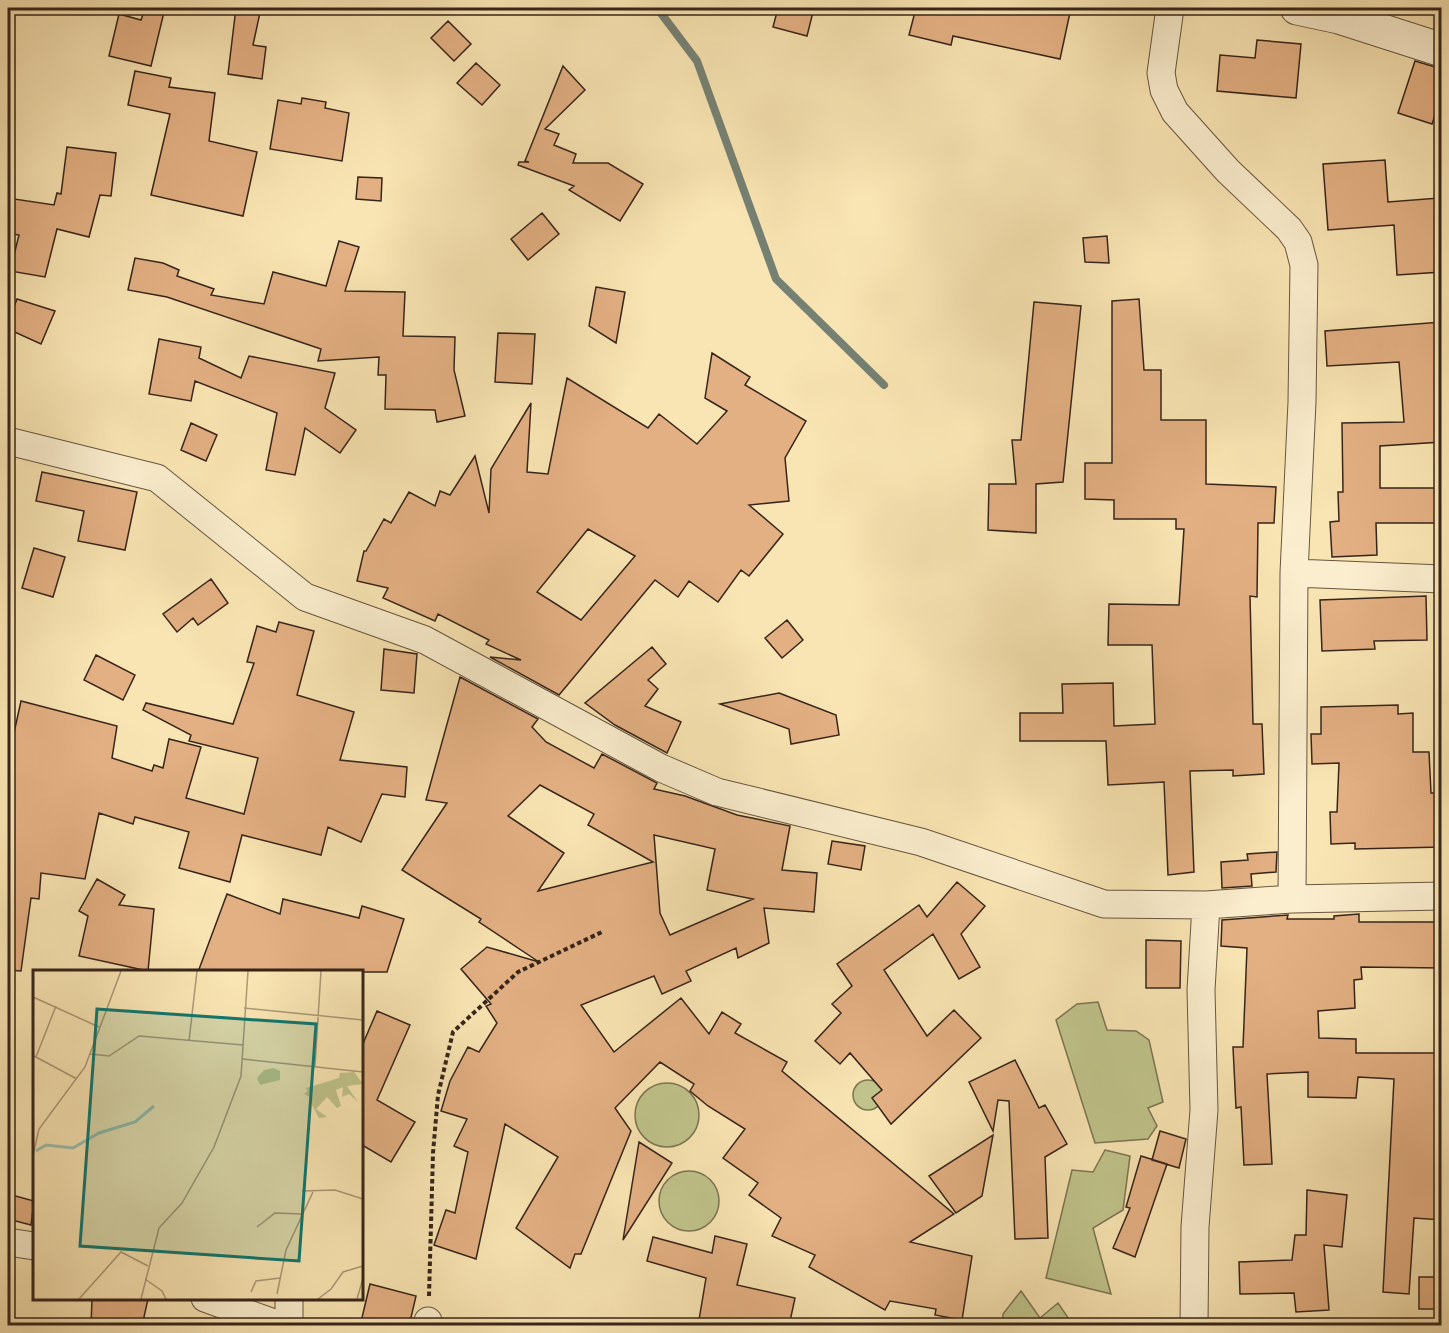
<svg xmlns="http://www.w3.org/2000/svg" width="1449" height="1333" viewBox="0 0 1449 1333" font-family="Cardo,serif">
<rect width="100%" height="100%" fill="#f9e5b3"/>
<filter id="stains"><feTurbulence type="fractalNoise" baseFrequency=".00333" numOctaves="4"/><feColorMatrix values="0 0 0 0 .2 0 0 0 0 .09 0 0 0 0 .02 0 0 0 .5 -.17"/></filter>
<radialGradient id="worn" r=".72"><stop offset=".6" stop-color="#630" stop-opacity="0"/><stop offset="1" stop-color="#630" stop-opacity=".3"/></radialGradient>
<path fill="#c0c48b" stroke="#7c7452" stroke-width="1.5" d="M 1098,1002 L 1107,1030 L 1136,1031 L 1149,1040 L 1163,1102 L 1148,1108 L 1157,1126 L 1148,1139 L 1095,1143 L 1056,1020 L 1077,1004 Z
M853 1095a15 15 0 1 1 30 0a15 15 0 1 1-30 0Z
M635 1115a32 32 0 1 1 64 0a32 32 0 1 1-64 0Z
M 1105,1150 L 1130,1156 L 1123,1210 L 1093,1228 L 1111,1294 L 1046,1278 L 1072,1170 L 1093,1172 Z
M659 1201a30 30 0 1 1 60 0a30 30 0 1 1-60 0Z
M 1021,1291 L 1040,1318 L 1058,1303 L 1073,1325 L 1002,1325 L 1003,1314 Z"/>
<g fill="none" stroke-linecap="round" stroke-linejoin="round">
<path stroke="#758174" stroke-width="8" d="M 657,8 L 697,61 L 776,279 L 884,385"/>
</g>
<path fill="#e3b083" stroke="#37251a" stroke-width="1.5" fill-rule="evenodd" d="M 145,8 L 165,8 L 151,66 L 109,56 L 119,14 L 141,20 Z
M 236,8 L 261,8 L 253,45 L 266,47 L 262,79 L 228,74 Z
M 778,8 L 814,8 L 807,36 L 773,27 Z
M 916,8 L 1071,8 L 1060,59 L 953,36 L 951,45 L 909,35 Z
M 448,21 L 471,44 L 454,61 L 431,38 Z
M 1257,40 L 1301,44 L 1296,98 L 1217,91 L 1220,55 L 1255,58 Z
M 1415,61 L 1442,69 L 1442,95 L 1432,124 L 1398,113 Z
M 476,63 L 500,85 L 482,105 L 457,83 Z
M 563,66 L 585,90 L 545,129 L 559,134 L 554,145 L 576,154 L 573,163 L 608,163 L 643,184 L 620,221 L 569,190 L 574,186 L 518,165 L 519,162 L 529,162 L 525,161 Z
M 135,71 L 171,78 L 169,87 L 215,93 L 209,141 L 257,152 L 243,216 L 151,195 L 170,114 L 128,105 Z
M 302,98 L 326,102 L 325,108 L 349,113 L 342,161 L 270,149 L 278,100 L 301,104 Z
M 67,147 L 116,153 L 111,196 L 100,195 L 89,237 L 57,229 L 45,277 L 10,271 L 19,235 L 8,233 L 8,198 L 54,205 L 57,193 L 61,194 Z
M 1385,160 L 1388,202 L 1439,198 L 1442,272 L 1397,275 L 1394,225 L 1328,230 L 1323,164 Z
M 358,177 L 382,178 L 381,201 L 356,199 Z
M 542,213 L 559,234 L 528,260 L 511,239 Z
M 1107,236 L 1109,263 L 1085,262 L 1083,238 Z
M 339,241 L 359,247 L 345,291 L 405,292 L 403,336 L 455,337 L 454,370 L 465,416 L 437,422 L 435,410 L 385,409 L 386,375 L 378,375 L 379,357 L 318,361 L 321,349 L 167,297 L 128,290 L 135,258 L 163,263 L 179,270 L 177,276 L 214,289 L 211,295 L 264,304 L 273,272 L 326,286 Z
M 596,287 L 625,292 L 616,343 L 589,326 Z
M 17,299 L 55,311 L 41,344 L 8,329 L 8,322 Z
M 1139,299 L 1144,370 L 1161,370 L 1161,420 L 1206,420 L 1206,484 L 1276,487 L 1274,523 L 1258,523 L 1257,597 L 1250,596 L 1253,724 L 1262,724 L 1264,774 L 1233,776 L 1233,770 L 1190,771 L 1194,872 L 1168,875 L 1164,782 L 1108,785 L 1106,741 L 1020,741 L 1020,713 L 1063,713 L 1062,684 L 1113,683 L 1114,726 L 1155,724 L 1152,645 L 1108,645 L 1109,604 L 1179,605 L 1184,529 L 1176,529 L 1176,519 L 1114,519 L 1114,500 L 1085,499 L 1085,463 L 1112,463 L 1112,301 Z
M 1034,302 L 1081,306 L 1063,482 L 1036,484 L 1036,533 L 988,530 L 989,484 L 1016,484 L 1012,440 L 1021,440 Z
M 1442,322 L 1442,442 L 1380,446 L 1380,488 L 1442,488 L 1442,523 L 1376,523 L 1377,555 L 1332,557 L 1330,522 L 1339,521 L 1338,492 L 1343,492 L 1342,423 L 1404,422 L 1399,362 L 1327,366 L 1325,331 Z
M 498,333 L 535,334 L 532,384 L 495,382 Z
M 159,339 L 201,347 L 199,358 L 241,378 L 249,356 L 335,373 L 325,408 L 356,430 L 340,453 L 305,428 L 295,475 L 266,470 L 277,413 L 195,381 L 191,401 L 149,394 Z
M 712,353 L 750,377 L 745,385 L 806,421 L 785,458 L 789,501 L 749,505 L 783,534 L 749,576 L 741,570 L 718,602 L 689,581 L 678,597 L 655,580 L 559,695 L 490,657 L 521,660 L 486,644 L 489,640 L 438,614 L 435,621 L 383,598 L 388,588 L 357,581 L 364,551 L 366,551 L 384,519 L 391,523 L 409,492 L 435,506 L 440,491 L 450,495 L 475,456 L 489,513 L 491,469 L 531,403 L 527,472 L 548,474 L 567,378 L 648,428 L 659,414 L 697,444 L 727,411 L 705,398 ZM 588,529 L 635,556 L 581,620 L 537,592 Z
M 191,423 L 217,435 L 206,461 L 181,450 Z
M 42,472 L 137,492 L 125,550 L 78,541 L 84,511 L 36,501 Z
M 34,548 L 65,557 L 53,597 L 22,588 Z
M 211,579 L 228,603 L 198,625 L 193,618 L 177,632 L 163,614 Z
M 1426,596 L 1427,640 L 1374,641 L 1375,649 L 1322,651 L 1320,600 Z
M 787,620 L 803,640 L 782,658 L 765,638 Z
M 279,622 L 314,631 L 297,695 L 354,712 L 340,760 L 407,767 L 405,797 L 382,794 L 361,842 L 328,827 L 321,855 L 242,835 L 230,882 L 179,868 L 189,832 L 135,817 L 133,824 L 99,813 L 85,879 L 41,873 L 39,899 L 31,898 L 21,971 L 8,970 L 8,760 L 21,701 L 117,726 L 112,758 L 152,771 L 154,765 L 163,768 L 169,739 L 201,747 L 186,798 L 244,814 L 258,758 L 189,741 L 191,735 L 143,710 L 146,703 L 233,724 L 254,663 L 247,662 L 257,626 L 276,632 Z
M 652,647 L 666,664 L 648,680 L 658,689 L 645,706 L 681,722 L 667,753 L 615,725 L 585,703 Z
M 384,649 L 417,654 L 414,693 L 381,690 Z
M 96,655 L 135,675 L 123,700 L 84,680 Z
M 460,677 L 538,719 L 532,727 L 546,742 L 594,768 L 602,754 L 657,783 L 654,789 L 685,796 L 737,815 L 790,826 L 782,870 L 817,873 L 814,912 L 764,908 L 769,943 L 738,958 L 736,948 L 686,971 L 691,981 L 662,994 L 654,976 L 581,1005 L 614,1052 L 681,998 L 709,1034 L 722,1012 L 741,1024 L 735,1033 L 787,1062 L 782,1071 L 954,1214 L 910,1242 L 972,1256 L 962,1320 L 935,1315 L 936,1309 L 890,1301 L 885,1310 L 809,1267 L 815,1255 L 772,1236 L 781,1218 L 749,1195 L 758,1183 L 723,1158 L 745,1129 L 708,1106 L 690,1091 L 694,1084 L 660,1062 L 615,1108 L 631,1131 L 581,1254 L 575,1254 L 570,1268 L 516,1228 L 558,1157 L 505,1124 L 476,1259 L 434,1245 L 446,1210 L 455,1213 L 468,1152 L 454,1146 L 467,1119 L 441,1111 L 450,1081 L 468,1047 L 479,1052 L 497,1023 L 486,1006 L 491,1004 L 461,969 L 487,947 L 539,962 L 479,922 L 481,919 L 402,870 L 447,803 L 426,800 ZM 540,785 L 594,814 L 588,825 L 653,862 L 538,891 L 564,853 L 508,816 ZM 654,835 L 715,849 L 707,890 L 753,899 L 670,935 L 660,913 Z
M 779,693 L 836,715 L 839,735 L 791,744 L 789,729 L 720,704 Z
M 1398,705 L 1398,714 L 1413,713 L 1413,752 L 1429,752 L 1431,793 L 1442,793 L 1442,847 L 1355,849 L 1355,843 L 1331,844 L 1330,812 L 1337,812 L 1339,763 L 1312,764 L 1311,734 L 1321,734 L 1321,707 Z
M 832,841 L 865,846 L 861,870 L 828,864 Z
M 1277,852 L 1276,872 L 1251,874 L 1252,886 L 1222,888 L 1221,862 L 1248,860 L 1247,854 Z
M 97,879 L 125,895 L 119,905 L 154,909 L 148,971 L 79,956 L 88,916 L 79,911 Z
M 957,882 L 985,906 L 961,934 L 980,967 L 959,979 L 933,934 L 884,970 L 927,1036 L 954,1010 L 981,1038 L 891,1124 L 872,1098 L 882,1090 L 850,1053 L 840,1064 L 815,1041 L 841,1013 L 832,1004 L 852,986 L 837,964 L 919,905 L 927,917 Z
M 227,894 L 280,914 L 283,899 L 359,918 L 362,906 L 404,919 L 387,972 L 198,972 Z
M 1359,914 L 1359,922 L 1442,922 L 1442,968 L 1361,967 L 1362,979 L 1354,980 L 1355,1008 L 1318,1011 L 1319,1038 L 1356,1039 L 1356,1053 L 1442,1053 L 1442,1220 L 1414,1218 L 1409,1294 L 1383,1292 L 1394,1079 L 1358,1077 L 1356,1098 L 1308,1097 L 1308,1072 L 1267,1074 L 1272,1164 L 1244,1165 L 1241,1107 L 1236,1108 L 1233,1047 L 1243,1047 L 1247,948 L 1221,946 L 1222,920 L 1288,915 L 1287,919 L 1334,919 L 1334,916 Z
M 1146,940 L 1181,941 L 1180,988 L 1146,988 Z
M 377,1011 L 410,1025 L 377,1100 L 415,1122 L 391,1162 L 362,1145 L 362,1046 Z
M 1015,1060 L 1039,1108 L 1045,1105 L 1067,1144 L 1045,1157 L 1048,1238 L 1015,1239 L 1009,1101 L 998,1100 L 993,1131 L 969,1082 Z
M 1160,1131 L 1186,1139 L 1179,1168 L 1152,1160 Z
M 993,1135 L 982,1196 L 956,1213 L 929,1176 Z
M 639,1142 L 672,1163 L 623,1240 Z
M 1141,1156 L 1167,1164 L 1135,1257 L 1113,1248 L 1130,1208 L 1126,1207 Z
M 1307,1190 L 1347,1195 L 1342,1247 L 1324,1245 L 1329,1310 L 1296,1312 L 1294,1293 L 1240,1294 L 1239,1262 L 1292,1260 L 1295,1235 L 1306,1235 Z
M 8,1194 L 34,1201 L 31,1225 L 8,1219 Z
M 715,1236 L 747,1244 L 737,1285 L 795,1298 L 789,1326 L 698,1326 L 706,1278 L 647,1261 L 653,1237 L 712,1253 Z
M 1419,1277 L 1442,1277 L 1442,1309 L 1419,1309 Z
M 370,1284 L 416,1296 L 409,1326 L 360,1326 Z
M 92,1299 L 148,1299 L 142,1326 L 91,1326 Z"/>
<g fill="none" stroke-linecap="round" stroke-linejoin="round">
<defs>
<path id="minor" d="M 1170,8 L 1161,73 L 1164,90 L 1175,112 L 1228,171 L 1289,229 L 1298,242 L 1304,265 L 1302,402 L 1294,573 L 1292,899
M 8,441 L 157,478 L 305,597 L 425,640 L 661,768 L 717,792 L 921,842 L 1104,904 L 1206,905 L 1292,899 L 1442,896
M 1294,573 L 1442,579
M 8,1242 L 34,1246
M 205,1298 L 282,1326
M 289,1298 L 289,1326
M 428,1326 L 428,1321
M 1194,1326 L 1195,1227 L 1204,1110 L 1201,990 L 1206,905"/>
<path id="tertiary" d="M 1297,8 L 1339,17 L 1442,50"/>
</defs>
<use href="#minor" stroke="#685540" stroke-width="29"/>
<use href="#tertiary" stroke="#685540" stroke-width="35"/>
<path stroke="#37251a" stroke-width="4" stroke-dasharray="4.5 3" stroke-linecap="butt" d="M 429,1296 L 433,1153 L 438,1095 L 453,1032 L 518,972 L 604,931
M 455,1324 L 511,1321"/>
<use href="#minor" stroke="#fbeece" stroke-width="27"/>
<use href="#tertiary" stroke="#fbeece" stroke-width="33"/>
</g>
<g transform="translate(33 970)">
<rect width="330" height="330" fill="#f9e5b3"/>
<path d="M 241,98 L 247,101 L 247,110 L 227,115 L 224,108 L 231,100 ZM 321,102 L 330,114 L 314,116 L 325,132 L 316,124 L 309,127 L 310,117 L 303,120 L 308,136 L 304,138 L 294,127 L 283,139 L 294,147 L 286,148 L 277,131 L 279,128 L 271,124 L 275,121 L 273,118 L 306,108 L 307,103 Z" fill="#c0c48b"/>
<path fill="none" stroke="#9ebfb0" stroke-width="3" d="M 3,181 L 13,175 L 40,178 L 66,163 L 102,152 L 121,136"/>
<path fill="none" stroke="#ab9876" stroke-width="1.5" d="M 0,27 L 66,57M 211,38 L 330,50M 156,71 L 164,1M 57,84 L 76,86 L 106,66 L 210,75M 1,86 L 44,109M 3,87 L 23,36M 210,89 L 330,102M 282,96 L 288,1M 0,185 L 6,159 L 52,97 L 88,1M 269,221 L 302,220 L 330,229M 224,257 L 242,243 L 269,244M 112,309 L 129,321 L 133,329M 218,322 L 223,311 L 247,308M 244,324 L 253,280 L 280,222M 46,329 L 88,282 L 115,296M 108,329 L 126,258 L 149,233 L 181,177 L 208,106 L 215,1M 285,329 L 298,319 L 310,302 L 330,296M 324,329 L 330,308"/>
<path fill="#0f766e" fill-opacity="0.15" stroke="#0f766e" stroke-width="3" d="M 64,39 L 283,54 L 266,291 L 47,276 Z"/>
<rect width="330" height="330" fill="none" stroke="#37251a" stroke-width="3"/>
</g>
<rect width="1449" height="1333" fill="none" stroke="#f9e5b3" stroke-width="30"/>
<rect x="9" y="9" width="1431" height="1315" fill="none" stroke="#37251a" stroke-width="3"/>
<rect x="15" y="15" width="1419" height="1303" fill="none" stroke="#37251a" stroke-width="1.5"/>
<rect width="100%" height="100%" filter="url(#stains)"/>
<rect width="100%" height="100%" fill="url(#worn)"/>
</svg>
